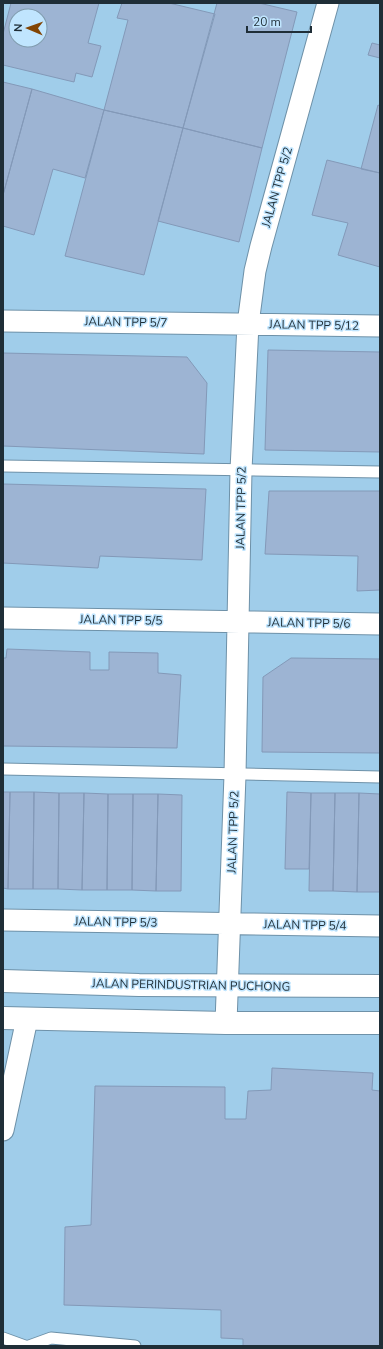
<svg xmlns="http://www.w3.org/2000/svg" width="383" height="1349" viewBox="0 0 383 1349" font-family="'Nunito Sans',sans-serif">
<rect width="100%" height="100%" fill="#b3d8f1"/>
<path fill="#a0cdea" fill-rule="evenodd" d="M 3,3 L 380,3 L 380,1346 L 3,1346 ZM 16,16 L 40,16 L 40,40 L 16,40 Z"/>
<path fill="#9db4d3" stroke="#8399b8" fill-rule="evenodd" d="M 11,3 L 99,3 L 88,43 L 101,46 L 92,77 L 76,73 L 74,82 L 3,65 L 3,34 ZM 16,16 L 40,16 L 40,40 L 16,40 Z
M 122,3 L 169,3 L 215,14 L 183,128 L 104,110 L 128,20 L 117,18 Z
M 217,3 L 259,3 L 297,12 L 262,148 L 183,128 Z
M 372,43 L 380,45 L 380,58 L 368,55 Z
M 3,82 L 32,89 L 3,195 Z
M 32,89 L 104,110 L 85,178 L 53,169 L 34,235 L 3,226 L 3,195 Z
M 378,105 L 380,106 L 380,173 L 361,169 Z
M 104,110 L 183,128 L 144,275 L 65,256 Z
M 183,128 L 262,148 L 239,242 L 158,221 Z
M 327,160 L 380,173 L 380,267 L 338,255 L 348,223 L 312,215 Z
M 268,350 L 380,352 L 380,452 L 265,450 Z
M 3,353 L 187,357 L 207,383 L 204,454 L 3,446 Z
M 3,484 L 206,489 L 202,560 L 100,556 L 98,568 L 3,563 Z
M 269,491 L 380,491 L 380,590 L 357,591 L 358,556 L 265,554 Z
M 7,649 L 90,652 L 90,670 L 109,670 L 109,652 L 158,653 L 158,673 L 181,675 L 177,748 L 3,746 L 3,658 L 6,658 Z
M 291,658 L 380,659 L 380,753 L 262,752 L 263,677 Z
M 3,792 L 10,792 L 8,889 L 3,888 Z
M 10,792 L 34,792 L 33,889 L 8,889 Z
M 34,792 L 59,793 L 58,889 L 33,889 Z
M 287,792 L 311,793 L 309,869 L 285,869 Z
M 59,793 L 84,793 L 82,890 L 58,889 Z
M 84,793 L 108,794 L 107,890 L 82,890 Z
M 311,793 L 335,793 L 333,891 L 309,891 Z
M 335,793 L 359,793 L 357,892 L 333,891 Z
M 359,793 L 380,794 L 380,892 L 357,892 Z
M 108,794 L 133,794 L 132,890 L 107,890 Z
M 133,794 L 158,794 L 156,891 L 132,890 Z
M 158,794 L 182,795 L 181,891 L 156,891 Z
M 272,1068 L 373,1073 L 372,1090 L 380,1091 L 380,1346 L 243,1346 L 243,1339 L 221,1338 L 221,1310 L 64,1305 L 65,1227 L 91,1225 L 95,1086 L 225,1087 L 225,1119 L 246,1119 L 248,1091 L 271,1090 Z"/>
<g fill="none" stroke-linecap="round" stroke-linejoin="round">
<defs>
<path id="lane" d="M 3,466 L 380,472
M 3,769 L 380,777
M 3,1338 L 25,1346
M 29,1346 L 51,1338 L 135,1346"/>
<path id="street" d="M 3,321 L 380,326
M 3,618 L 380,624
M 3,920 L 380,926
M 226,1023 L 235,775 L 241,470 L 248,324 L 255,271 L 261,246 L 328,3
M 3,1130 L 27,1019"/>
<path id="secondary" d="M 3,981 L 139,985 L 380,986
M 3,1018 L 226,1023 L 380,1023"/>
</defs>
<use href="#lane" stroke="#6e91a8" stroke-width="13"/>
<use href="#street" stroke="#6e91a8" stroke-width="23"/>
<use href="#secondary" stroke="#6e91a8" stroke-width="24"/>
<use href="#lane" stroke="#fff" stroke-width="11"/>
<use href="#street" stroke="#fff" stroke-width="21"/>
<use href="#secondary" stroke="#fff" stroke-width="22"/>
</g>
<g text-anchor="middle" stroke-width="3" stroke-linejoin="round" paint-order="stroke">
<g font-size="12" fill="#1f2e37" stroke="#c0e5fe">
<text transform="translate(277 187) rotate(-74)" y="4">JALAN TPP 5/2</text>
<text transform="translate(126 322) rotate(1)" y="4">JALAN TPP 5/7</text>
<text transform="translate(314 325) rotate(1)" y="4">JALAN TPP 5/12</text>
<text transform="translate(241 508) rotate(-89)" y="4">JALAN TPP 5/2</text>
<text transform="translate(121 620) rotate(1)" y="4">JALAN TPP 5/5</text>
<text transform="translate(309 623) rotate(1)" y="4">JALAN TPP 5/6</text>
<text transform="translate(233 832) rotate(-88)" y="4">JALAN TPP 5/2</text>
<text transform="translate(116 922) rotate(1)" y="4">JALAN TPP 5/3</text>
<text transform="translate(305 925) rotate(1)" y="4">JALAN TPP 5/4</text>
<text transform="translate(191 985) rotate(1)" y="4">JALAN PERINDUSTRIAN PUCHONG</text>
</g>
</g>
<rect width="383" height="1349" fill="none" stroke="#1f2e37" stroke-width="8"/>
<g transform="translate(28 28) rotate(272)"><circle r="19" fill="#c0e5fe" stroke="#809cae"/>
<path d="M0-3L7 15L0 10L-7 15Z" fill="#824403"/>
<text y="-6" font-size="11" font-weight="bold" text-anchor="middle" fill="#1f2e37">N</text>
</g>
<path d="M247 26v6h64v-6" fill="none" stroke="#1f2e37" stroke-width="2"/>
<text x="253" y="26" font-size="12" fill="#1f2e37" stroke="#c0e5fe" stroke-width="3" paint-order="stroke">20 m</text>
</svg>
